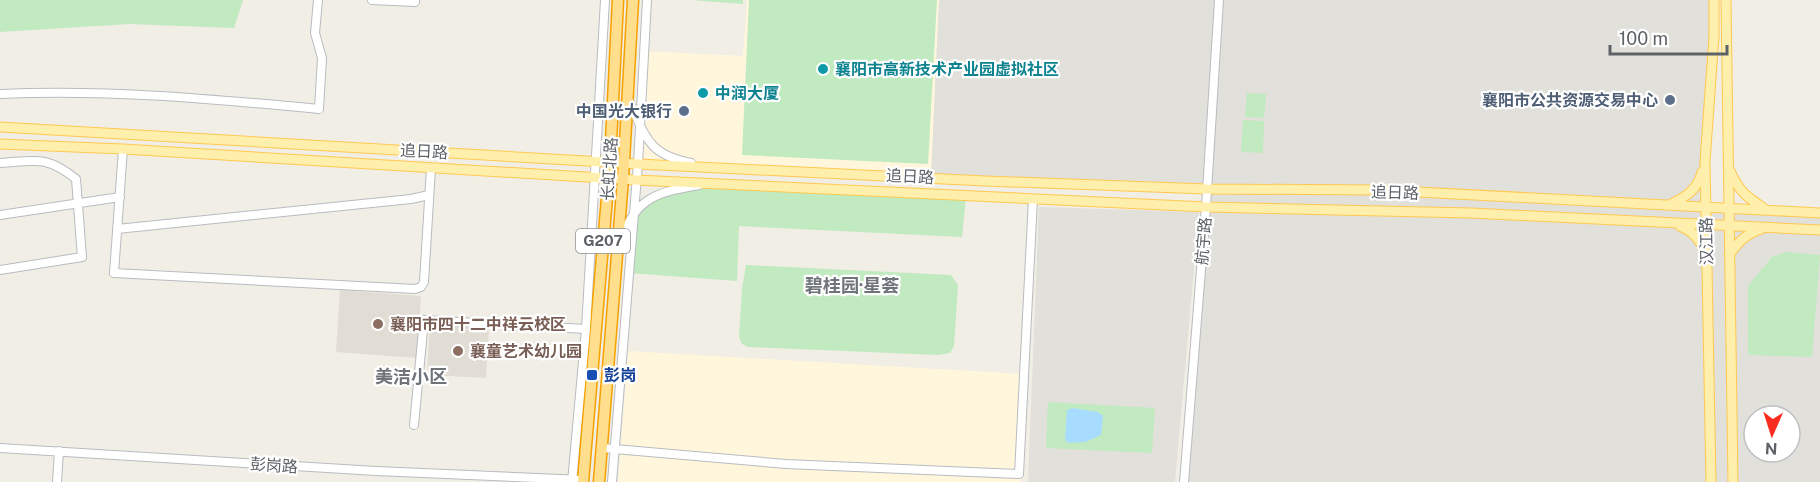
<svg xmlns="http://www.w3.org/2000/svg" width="1820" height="482" viewBox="0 0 1820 482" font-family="'Public Sans','Noto Sans SC',sans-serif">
<rect width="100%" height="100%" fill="#f1eee5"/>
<path fill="#fff6dc" d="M 747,0 L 939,0 L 931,177 L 638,164 L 644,51 L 743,56 Z
M 628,351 L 1024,374 L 1019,474 L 1022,482 L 618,482 Z"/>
<path fill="#e1e0da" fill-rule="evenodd" d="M 939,0 L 1711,0 L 1706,206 L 1820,213 L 1820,482 L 1184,482 L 1207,190 L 931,177 ZM 1754,416 L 1790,416 L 1790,452 L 1754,452 Z
M 1039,207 L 1199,212 L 1175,482 L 1028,482 Z"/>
<path fill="#e1ddd4" d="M 340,290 L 421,296 L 417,358 L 336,352 Z
M 430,325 L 489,328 L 486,378 L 427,375 Z"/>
<path fill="#c1eac0" d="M 0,0 L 243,0 L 234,28 L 129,24 L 0,32 Z
M 691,0 L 743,0 L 743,4 Z
M 749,0 L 937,0 L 928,164 L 742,155 Z
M 1247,93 L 1266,94 L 1264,118 L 1245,117 Z
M 1243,120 L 1264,121 L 1263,153 L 1241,152 Z
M 710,183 L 966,196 L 962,237 L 739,226 L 737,281 L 629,273 L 634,212 L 648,200 Z
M 1787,252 L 1820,255 L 1812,357 L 1748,355 L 1748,286 L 1772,257 Z
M 746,265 L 951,275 L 958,285 L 954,346 L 950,353 L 938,355 L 748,347 L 742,344 L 739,337 L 742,289 Z
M 1048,402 L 1155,408 L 1152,453 L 1046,448 Z"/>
<path fill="#a7dcff" d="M 1073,408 L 1098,412 L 1103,416 L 1101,435 L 1085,442 L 1069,443 L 1065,440 L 1067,410 Z"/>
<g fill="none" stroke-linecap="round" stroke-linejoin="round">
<defs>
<path id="minor" d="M 372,0 L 415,2 L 415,0
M 0,94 C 106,89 213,99 319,109 L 322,58 L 315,33 L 318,0
M 628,99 C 646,137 647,154 691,163
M 123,149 L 114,273 L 415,289 L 421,287 L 424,282 L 431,168
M 0,163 C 36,161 46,155 76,179 L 82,257 L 0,270
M 0,215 L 120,197
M 117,229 L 411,199 L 429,195
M 622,239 C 635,197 659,192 699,185
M 414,425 L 424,320 L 586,329
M 0,448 L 376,471 L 583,480
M 603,448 L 786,464 L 1019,474 L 1033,199
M 57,482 L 59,451
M 572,482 L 586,329 L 605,0
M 612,482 L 638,164 L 647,0
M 1184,482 L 1206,207 L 1219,0"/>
<path id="major" d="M 1726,0 L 1733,482
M 0,127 L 638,164 L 985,181 L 1207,189 L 1380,190 L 1820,213
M 0,144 L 123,149 L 636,180 L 1206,207 L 1471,213 L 1820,230
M 1729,169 C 1739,191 1745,196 1765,209
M 1671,204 C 1686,197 1698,189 1702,172
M 1680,226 C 1693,231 1699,239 1705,251
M 1729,255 C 1739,241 1746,234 1761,229
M 1711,482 L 1705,161 L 1714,37 L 1714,0"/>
<path id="highway" d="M 583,482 L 610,162 L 618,0
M 599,482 L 623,179 L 633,0"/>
</defs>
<use href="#minor" stroke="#b8bcc0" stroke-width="10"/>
<use href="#major" stroke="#ffc850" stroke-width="11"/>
<use href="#highway" stroke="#f6a100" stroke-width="13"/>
<use href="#minor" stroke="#fff" stroke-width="8"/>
<use href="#major" stroke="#ffefac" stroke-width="9"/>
<use href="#highway" stroke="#ffdf8e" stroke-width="10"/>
</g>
<g fill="#0f9aa8" stroke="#fff" stroke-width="2">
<circle cx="823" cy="69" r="6"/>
<circle cx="703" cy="93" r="6"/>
</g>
<g fill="#5c6f8a" stroke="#fff" stroke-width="2">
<circle cx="1670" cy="100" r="6"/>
<circle cx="684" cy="111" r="6"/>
</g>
<g fill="#8d6e63" stroke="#fff" stroke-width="2">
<circle cx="378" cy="324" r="6"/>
<circle cx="458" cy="351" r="6"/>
</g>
<rect fill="#1a4fb4" stroke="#fff" stroke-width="2" x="586" y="369" width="12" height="12" rx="3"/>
<g text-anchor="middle" stroke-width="4.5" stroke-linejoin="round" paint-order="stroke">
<rect fill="#fff" stroke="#8e9195" stroke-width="1.5" x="576" y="229" width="54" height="24" rx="4.5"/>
<g font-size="15" font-weight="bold" fill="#5d6267">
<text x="603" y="246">G207</text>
</g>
<g font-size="16" font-weight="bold" fill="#0d838f" stroke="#fff" text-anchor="start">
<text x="835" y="75">襄阳市高新技术产业园虚拟社区</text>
<text x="715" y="99">中润大厦</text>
</g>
<g font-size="16" font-weight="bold" fill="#4e5e75" stroke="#fff" text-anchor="end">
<text x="1658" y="106">襄阳市公共资源交易中心</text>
<text x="672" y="117">中国光大银行</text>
</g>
<g font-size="16" fill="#5d6267" stroke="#fff">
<text transform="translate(424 151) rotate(3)" y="6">追日路</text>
<text transform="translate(609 169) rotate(-86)" y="6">长虹北路</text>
<text transform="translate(910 176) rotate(3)" y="6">追日路</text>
<text transform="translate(1395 192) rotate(2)" y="6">追日路</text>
<text transform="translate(1203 241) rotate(-85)" y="6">航宇路</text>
<text transform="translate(1706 241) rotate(-91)" y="6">汉江路</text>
<text transform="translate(274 465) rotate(4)" y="6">彭岗路</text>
</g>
<g font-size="16" font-weight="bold" fill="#785e54" stroke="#fff" text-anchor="start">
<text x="390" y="330">襄阳市四十二中祥云校区</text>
<text x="470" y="357">襄童艺术幼儿园</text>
</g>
<g font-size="16" font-weight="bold" fill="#164399" stroke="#fff" text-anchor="start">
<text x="604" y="381">彭岗</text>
</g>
<g font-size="18" font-weight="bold" fill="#6e7479" stroke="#fff">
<text x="852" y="292">碧桂园·星荟</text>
<text x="411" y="383">美洁小区</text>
</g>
</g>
<g transform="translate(1772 434) rotate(183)"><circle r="28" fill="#ffffff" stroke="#bec0c2" stroke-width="1.5"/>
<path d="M0-4.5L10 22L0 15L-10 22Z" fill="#fa2c22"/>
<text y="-9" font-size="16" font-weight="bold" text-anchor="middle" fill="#5d6267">N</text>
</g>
<path d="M1610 45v9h117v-9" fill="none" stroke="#5d6267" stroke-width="3"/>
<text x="1619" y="45" font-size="18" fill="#5d6267" stroke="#ffffff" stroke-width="4.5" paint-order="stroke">100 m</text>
</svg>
